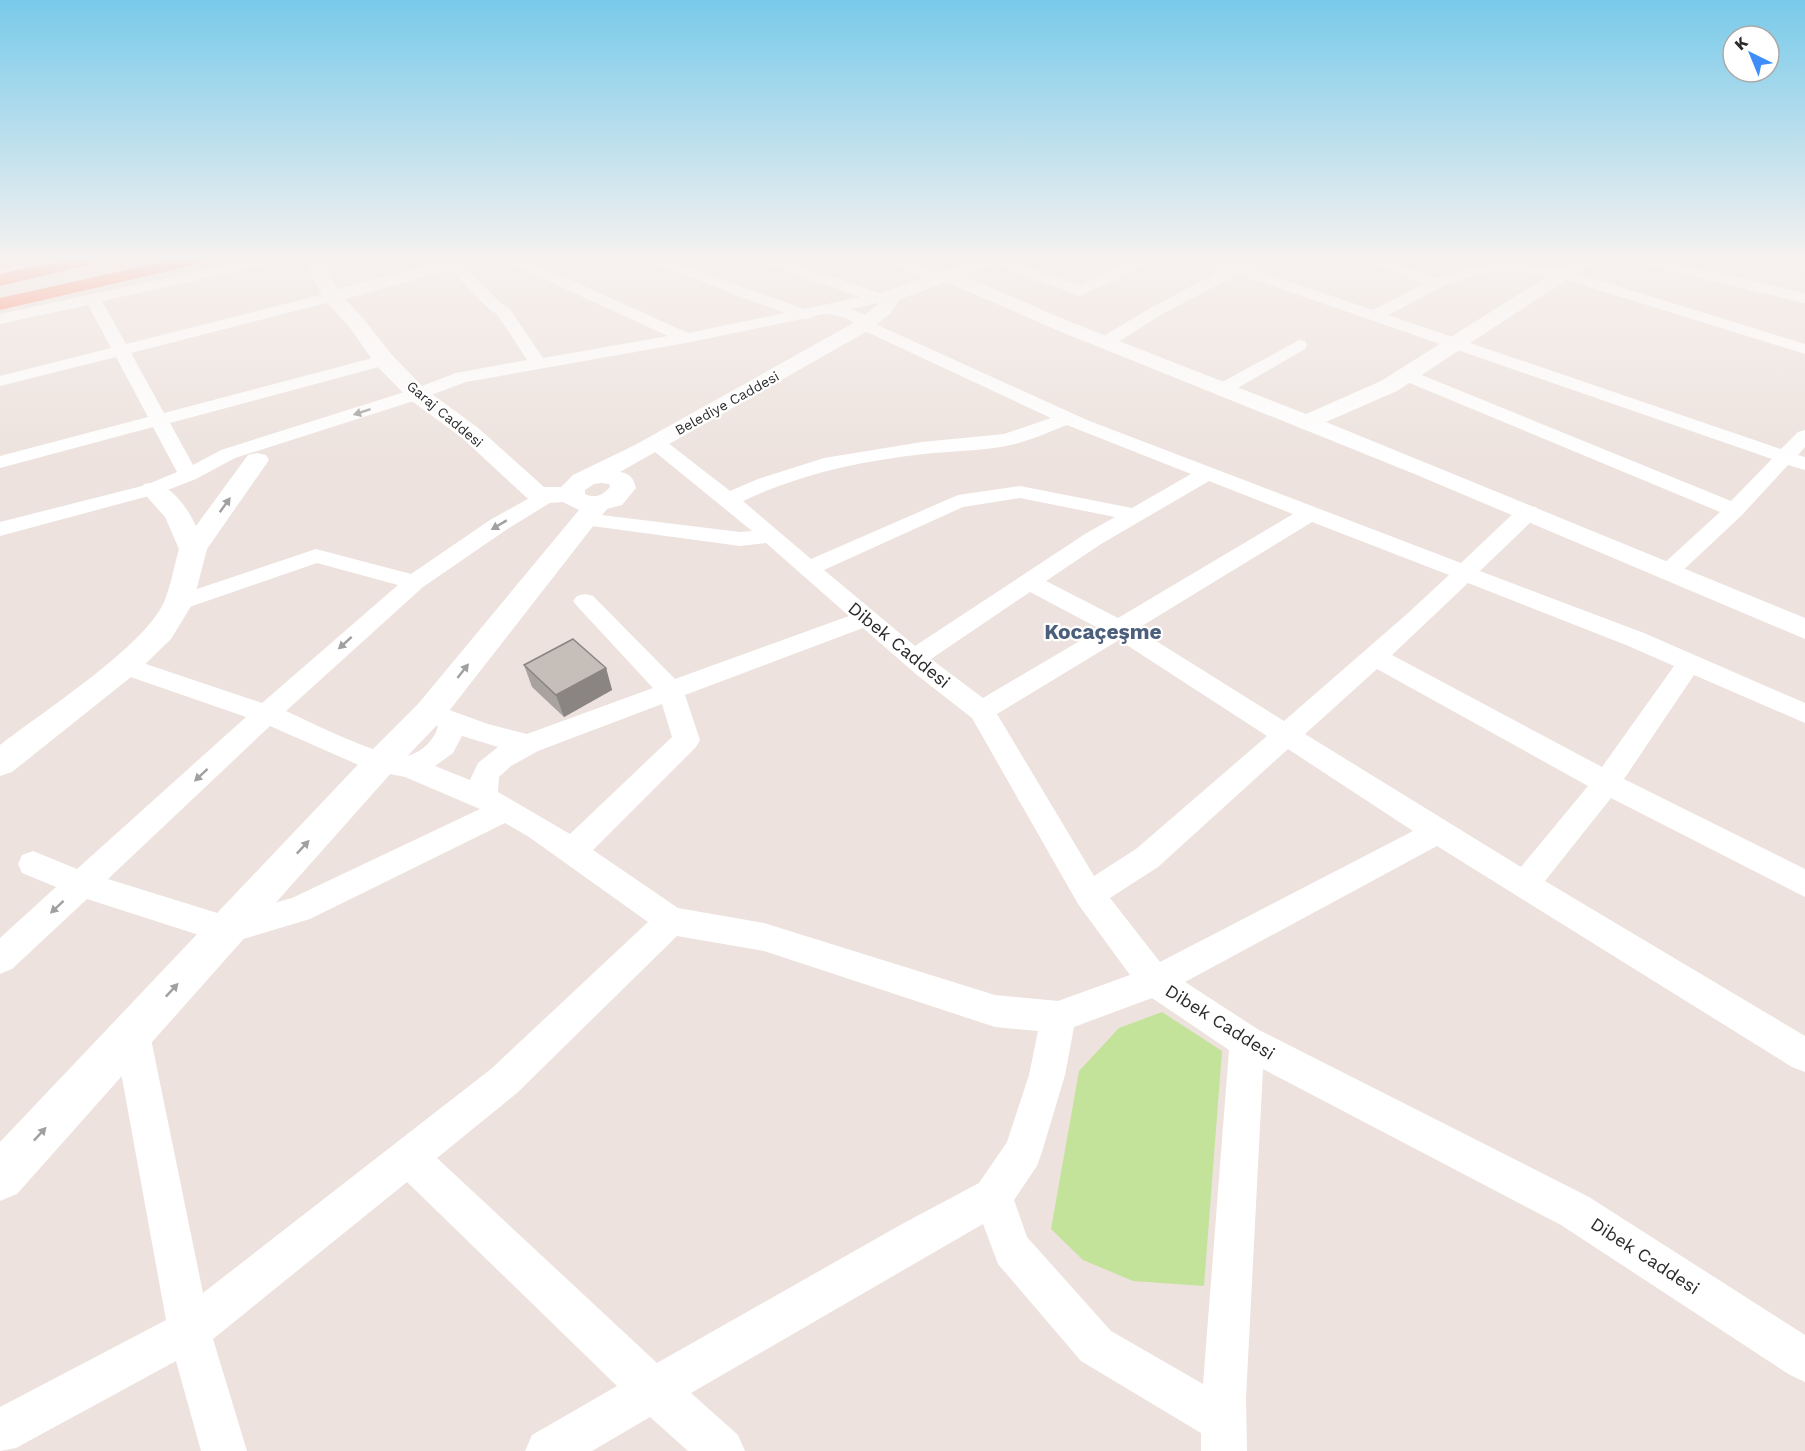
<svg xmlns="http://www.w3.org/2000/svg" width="1805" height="1451" viewBox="0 0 1805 1451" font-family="'Work Sans',sans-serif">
<rect width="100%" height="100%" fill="#ede2dd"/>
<path fill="#c4e39a" d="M 1162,1012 L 1222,1051 L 1204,1286 L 1133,1281 L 1083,1260 L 1051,1229 L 1079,1071 L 1119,1028 Z"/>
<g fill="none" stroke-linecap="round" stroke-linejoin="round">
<path fill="#fff" fill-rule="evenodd" d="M 42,260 L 54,260 L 0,274 L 0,270 Z"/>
<path fill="#fff" fill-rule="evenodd" d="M 251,260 L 277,260 L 270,264 L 102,301 L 126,344 L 332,292 L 340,297 L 338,300 L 131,353 L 164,413 L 384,355 L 390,356 L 393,360 L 390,364 L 170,423 L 193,465 L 221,450 L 411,390 L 456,373 L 527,360 L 497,314 L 490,310 L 447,266 L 445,263 L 447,260 L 457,260 L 502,304 L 509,308 L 543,358 L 668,336 L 509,263 L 507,260 L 526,260 L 688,333 L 785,313 L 651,263 L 649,260 L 669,260 L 804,309 L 860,297 L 764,263 L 762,260 L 783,260 L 879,293 L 899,292 L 901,295 L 899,298 L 851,309 L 868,316 L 871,322 L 1087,420 L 1461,563 L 1520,507 L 1528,506 L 1536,507 L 1539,512 L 1536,517 L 1480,571 L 1644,633 L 1805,703 L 1805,723 L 1694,675 L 1624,779 L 1805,869 L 1805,897 L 1611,798 L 1545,881 L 1805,1036 L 1805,1072 L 1792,1067 L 1437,846 L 1185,982 L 1259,1030 L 1589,1197 L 1805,1335 L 1805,1382 L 1790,1375 L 1561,1225 L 1263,1069 L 1246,1398 L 1247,1451 L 1201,1451 L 1201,1433 L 1081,1361 L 998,1264 L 983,1224 L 691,1393 L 738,1435 L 745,1451 L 688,1451 L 650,1417 L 592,1451 L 525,1451 L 532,1435 L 617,1386 L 407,1182 L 213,1339 L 247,1451 L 201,1451 L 176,1361 L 16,1448 L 0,1451 L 0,1407 L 166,1320 L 114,1034 L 120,1022 L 132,1018 L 144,1022 L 150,1034 L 203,1293 L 491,1069 L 648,922 L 529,837 L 505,823 L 310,919 L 227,944 L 87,899 L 12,969 L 0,974 L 0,938 L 56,887 L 22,873 L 18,864 L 22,855 L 33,851 L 77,869 L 246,717 L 116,672 L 112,666 L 116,660 L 125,657 L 134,660 L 262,703 L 398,585 L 317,563 L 178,611 L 170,608 L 166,603 L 170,598 L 316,549 L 411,574 L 490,520 L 542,491 L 549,489 L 556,491 L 559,495 L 556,499 L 506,530 L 423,587 L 286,711 C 312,723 380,757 405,756 C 419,755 435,740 438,726 L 421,719 L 417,712 L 421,705 L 430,703 L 488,724 L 527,734 L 653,688 L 577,606 L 573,601 L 577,596 L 585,594 L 593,596 L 675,679 L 849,616 L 766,543 L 740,546 L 577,524 L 574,519 L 577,514 L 585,513 L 740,532 L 752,531 L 649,447 L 646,443 L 649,439 L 663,439 L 730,491 L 758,479 L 824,458 L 922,442 L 1004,434 L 1051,418 L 858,328 C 851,317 829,311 815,316 C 810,318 808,320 802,319 L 686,343 L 466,382 L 423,398 L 235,458 L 196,479 L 160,493 L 0,536 L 0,522 L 146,485 L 177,472 L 153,427 L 0,468 L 0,456 L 148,417 L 116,357 L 0,386 L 0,376 L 111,348 L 88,305 L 0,324 L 0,314 ZM 1067,425 L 1191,474 L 1132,508 L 1020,486 L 958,495 L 811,559 L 743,501 C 800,474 861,461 924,454 C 951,451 979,451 1006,446 C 1027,442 1047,433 1067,425 ZM 1209,481 L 1293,514 L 1118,618 L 1046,581 L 1101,544 ZM 1020,498 L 1115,517 L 1085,534 L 915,646 L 824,570 L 963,507 ZM 1312,522 L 1449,575 L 1407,614 L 1284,721 L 1137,629 ZM 1468,583 L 1626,645 L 1674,666 L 1602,767 L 1392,655 ZM 1030,592 L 1100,629 L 983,698 L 931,659 ZM 863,628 L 917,675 L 972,718 L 1078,904 L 1130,975 L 1058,1001 L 995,995 L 764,923 L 678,908 L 593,850 L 696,747 L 700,740 L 685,695 ZM 1119,640 L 1267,736 L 1136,849 L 1094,876 L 997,714 ZM 1377,669 L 1588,786 L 1521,867 L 1305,734 ZM 662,704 L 672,737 L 570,834 L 498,792 L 499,777 L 511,766 L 538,751 ZM 270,726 L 370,770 L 405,777 L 480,809 L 292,898 L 227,916 L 108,879 ZM 462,736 L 498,747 L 478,763 L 470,780 L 435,766 L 453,753 ZM 1288,749 L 1413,831 L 1160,962 L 1110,898 L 1158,867 ZM 677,936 L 764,951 L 995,1027 L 1038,1031 L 1029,1075 L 1007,1142 L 979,1183 L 902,1224 L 657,1363 L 437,1158 L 517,1093 ZM 1152,998 L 1229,1050 L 1203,1384 L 1111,1331 L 1027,1237 L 1014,1200 L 1037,1166 L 1042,1152 L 1065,1075 L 1074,1027 Z
M 888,260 L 907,260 L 943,275 L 946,278 L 938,283 L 933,281 L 890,263 Z
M 989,260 L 1009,260 L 1079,285 L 1135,260 L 1153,260 L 1151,263 L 1080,296 L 991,263 Z
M 1204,260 L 1225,260 L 1236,263 L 1245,260 L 1251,261 L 1253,264 L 1249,268 L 1373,310 L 1424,284 L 1373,263 L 1371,260 L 1390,260 L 1436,279 L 1467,268 L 1502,262 L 1562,269 L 1805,344 L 1805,354 L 1560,278 L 1502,270 L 1475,275 L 1441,287 L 1388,315 L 1781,449 L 1798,432 L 1805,430 L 1805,447 L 1798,455 L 1805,457 L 1805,470 L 1788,465 L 1742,515 L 1677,576 L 1669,578 L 1661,576 L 1658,571 L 1661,566 L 1720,512 L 1400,379 L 1397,375 L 1400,371 L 1412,371 L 1731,501 L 1772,459 L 1238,274 L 1164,313 L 1112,346 L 1100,346 L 1098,342 L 1100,338 L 1152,307 L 1224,269 L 1206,263 Z
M 1635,260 L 1660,260 L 1805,293 L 1805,303 L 1637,263 Z
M 1299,340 L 1305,341 L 1307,345 L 1305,349 L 1229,393 L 1217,393 L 1214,389 L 1217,385 Z"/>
<path fill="#fff" fill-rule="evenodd" d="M 304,260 L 322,260 L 338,289 L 445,260 L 473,260 L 470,264 L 345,299 L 362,317 L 392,355 L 425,389 L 477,427 L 544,487 L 561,487 L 573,475 L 635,445 L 857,321 L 877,305 L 886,291 L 975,260 L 1000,260 L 997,264 L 964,276 L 1073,323 L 1306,414 L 1381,381 L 1573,260 L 1594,260 L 1591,264 L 1397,391 L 1326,422 L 1805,618 L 1805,639 L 1417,475 L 1059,331 L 947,282 L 900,299 L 891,313 L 871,329 L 620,472 C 631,474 633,478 636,488 L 622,505 L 607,509 L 594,525 L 442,720 L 392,772 L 17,1194 L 0,1201 L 0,1142 L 368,754 L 418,704 L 579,510 L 563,502 L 549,503 L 527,498 L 461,437 L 409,399 L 376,365 L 348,325 L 325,301 ZM 601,483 L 609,484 L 610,487 C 603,495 596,499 585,494 L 585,490 L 594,484 Z
M 257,453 L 266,455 L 269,460 L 207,549 L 193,603 L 171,639 L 136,673 L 12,772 L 0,776 L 0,745 C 41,713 144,647 164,602 C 171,586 174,566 179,549 L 165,517 L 140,489 L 144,484 C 168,478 187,507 196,526 L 248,455 Z"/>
<path fill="#fc7858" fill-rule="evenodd" d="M 64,260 L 96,260 L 93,264 L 0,286 L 0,274 Z
M 171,260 L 203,260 L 200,264 L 194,265 L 0,310 L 0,298 Z"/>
</g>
<path fill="#a9a39f" d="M 524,665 L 606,668 L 612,690 L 564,717 L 532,687 Z"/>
<path fill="#8a8582" d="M 606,668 L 612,690 L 564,717 L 556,695 Z"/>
<path fill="#c5beb9" stroke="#8a8582" stroke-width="1.5" d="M 573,639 L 606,668 L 556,695 L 524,665 Z"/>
<defs><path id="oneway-solid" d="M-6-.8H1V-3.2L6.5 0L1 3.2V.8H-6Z" transform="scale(1.5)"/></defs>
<g fill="#a0a0a0">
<use href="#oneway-solid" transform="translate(362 412) rotate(162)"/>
<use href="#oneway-solid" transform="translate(225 505) rotate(-54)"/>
<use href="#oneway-solid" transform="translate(499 525) rotate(149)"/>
<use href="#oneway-solid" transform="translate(345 643) rotate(138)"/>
<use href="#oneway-solid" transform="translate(463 671) rotate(-52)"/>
<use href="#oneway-solid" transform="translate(201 775) rotate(137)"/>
<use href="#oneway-solid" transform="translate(303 847) rotate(-47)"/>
<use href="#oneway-solid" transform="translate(57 907) rotate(137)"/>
<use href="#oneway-solid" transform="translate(172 990) rotate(-47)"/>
<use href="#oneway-solid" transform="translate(40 1134) rotate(-47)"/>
</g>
<linearGradient id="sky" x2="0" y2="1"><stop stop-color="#78caea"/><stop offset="0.56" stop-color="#f7f2f0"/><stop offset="1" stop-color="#f7f2f0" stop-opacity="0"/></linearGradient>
<rect width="1805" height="463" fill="url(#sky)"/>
<g text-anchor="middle" stroke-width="4.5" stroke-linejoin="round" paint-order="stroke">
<g font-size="14" fill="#2b2b2b" stroke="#fff">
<text transform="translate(727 403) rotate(-29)" y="5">Belediye Caddesi</text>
<text transform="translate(445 414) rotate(40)" y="5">Garaj Caddesi</text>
</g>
<g font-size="18" fill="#2b2b2b" stroke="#fff">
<text transform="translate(899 645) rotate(39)" y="6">Dibek Caddesi</text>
<text transform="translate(1220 1022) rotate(32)" y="6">Dibek Caddesi</text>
<text transform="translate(1645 1256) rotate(33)" y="6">Dibek Caddesi</text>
</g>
<g font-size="21" font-weight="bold" fill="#4b5f7b" stroke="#fff">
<text x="1103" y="639">Kocaçeşme</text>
</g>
</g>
<g transform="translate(1751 54) rotate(317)"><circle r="28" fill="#ffffff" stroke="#aaaaaa" stroke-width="1.5"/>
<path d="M0-4.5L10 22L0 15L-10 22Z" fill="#3f8df8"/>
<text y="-9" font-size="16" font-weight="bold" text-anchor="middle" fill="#2b2b2b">K</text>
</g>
</svg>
